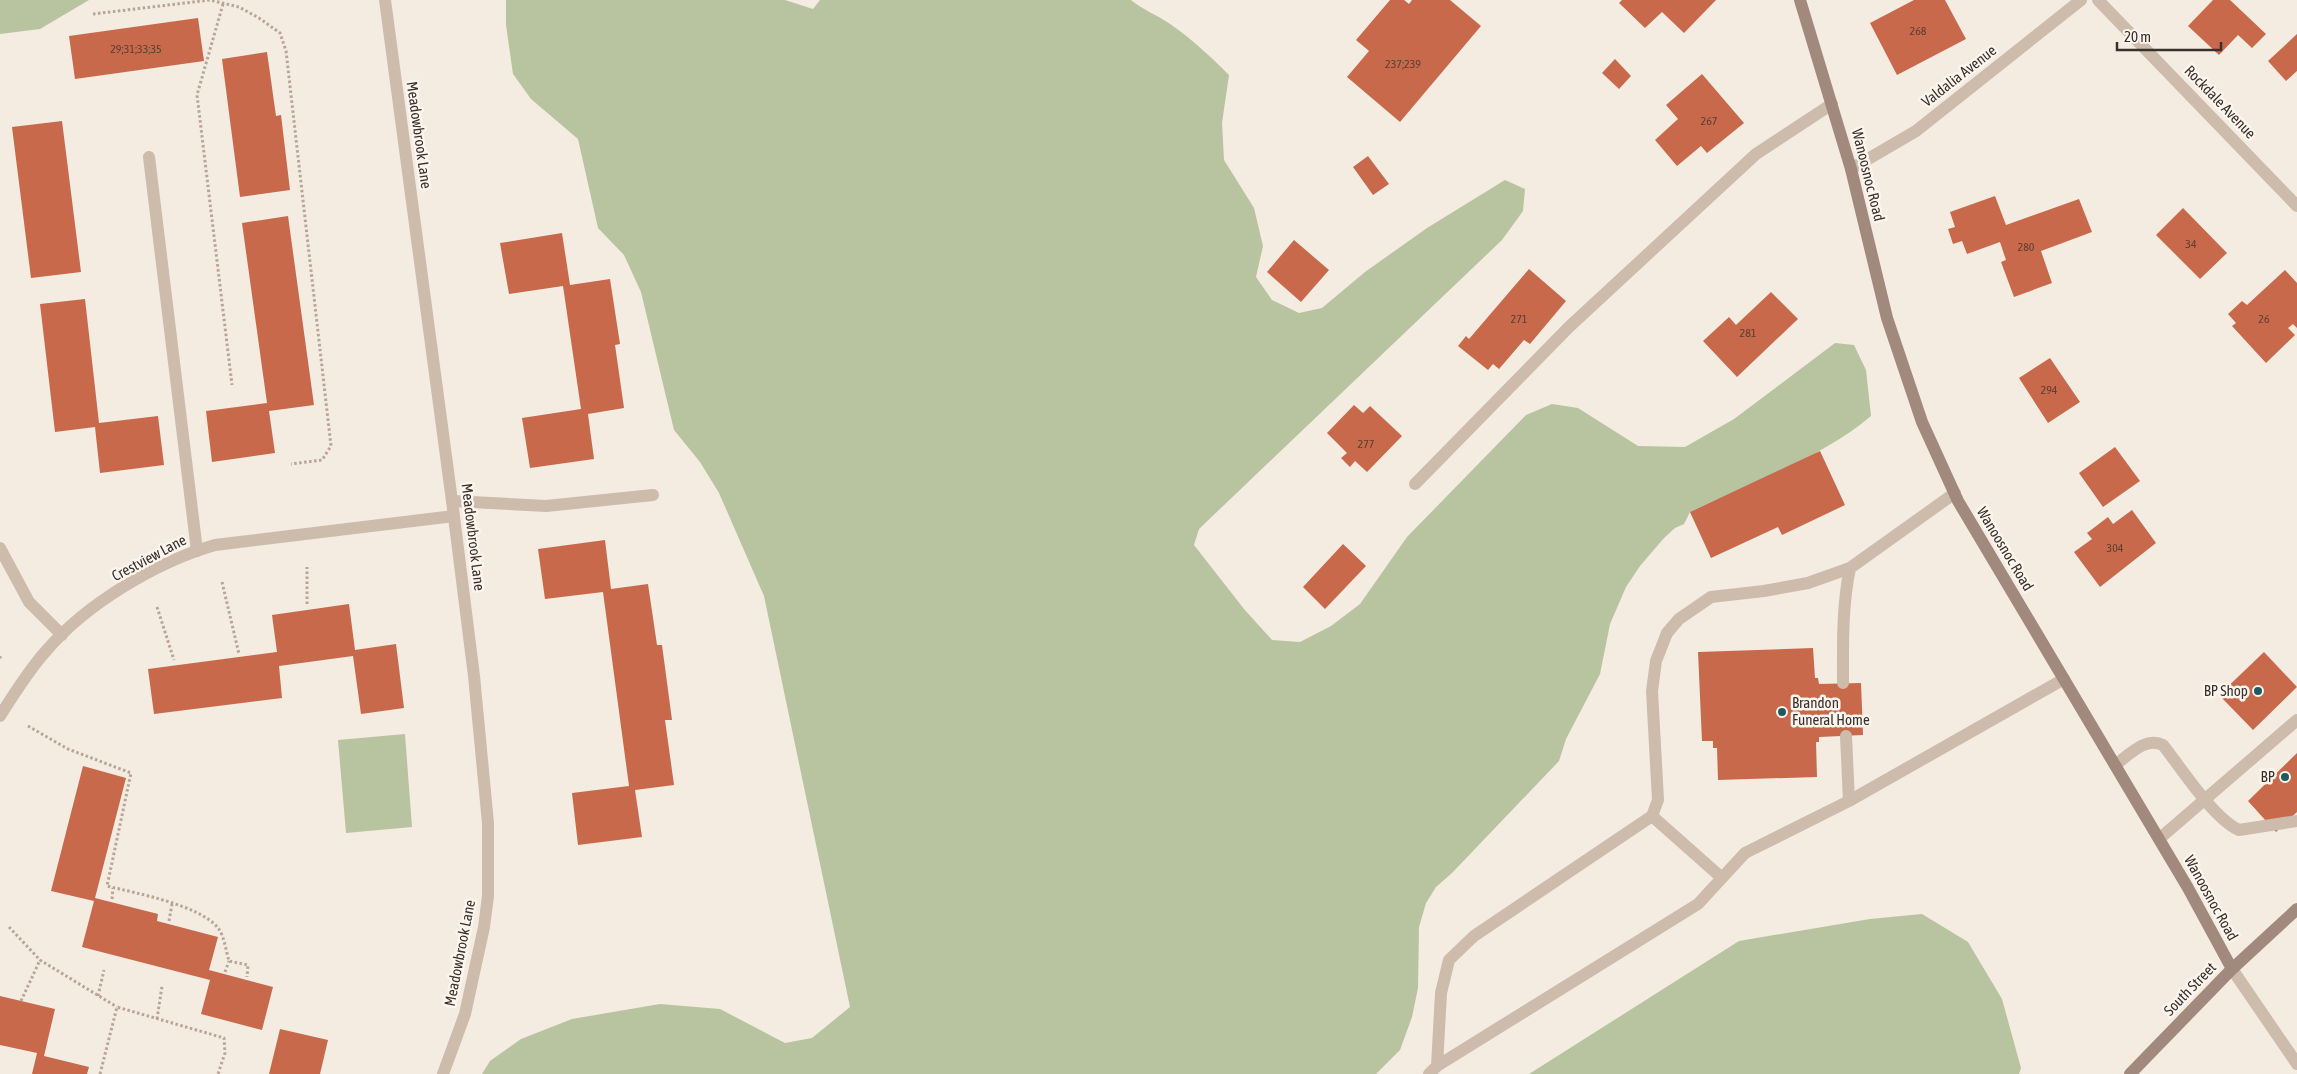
<svg xmlns="http://www.w3.org/2000/svg" width="2297" height="1074" viewBox="0 0 2297 1074" font-family="'Asap Condensed',sans-serif">
<rect width="100%" height="100%" fill="#f4ebe1"/>
<path fill="#b8c4a0" d="M 0,0 L 89,0 L 40,29 L 0,34 Z
M 506,0 L 785,0 L 813,9 L 820,0 L 1131,0 C 1143,10 1157,15 1170,24 C 1192,39 1211,57 1229,75 L 1222,123 L 1224,160 L 1254,208 L 1263,246 L 1256,277 L 1272,300 L 1299,313 L 1322,308 L 1365,272 L 1427,228 L 1505,180 L 1525,189 L 1523,211 L 1502,240 L 1199,529 L 1194,545 L 1244,609 L 1272,640 L 1300,642 L 1331,626 L 1360,604 L 1407,537 L 1526,415 L 1552,404 L 1578,408 L 1638,446 L 1685,447 L 1734,419 L 1835,343 L 1854,345 L 1866,370 L 1871,416 C 1823,457 1747,485 1690,512 L 1684,524 L 1675,528 L 1664,538 L 1640,566 L 1626,587 L 1610,624 L 1600,674 L 1566,739 L 1559,761 L 1452,873 L 1436,887 L 1426,903 L 1419,927 L 1418,988 L 1412,1017 L 1400,1050 L 1376,1074 L 482,1074 L 490,1061 L 521,1039 L 572,1019 L 660,1004 L 720,1009 L 785,1043 L 812,1038 L 850,1007 L 764,596 L 719,493 L 700,462 L 674,430 L 641,292 L 624,255 L 598,228 L 578,139 L 531,99 L 513,74 L 506,25 Z
M 405,734 L 412,827 L 346,833 L 338,740 Z
M 1922,914 L 1968,942 L 2002,999 L 2021,1068 L 2019,1074 L 1529,1074 L 1739,941 L 1870,919 Z"/>
<path fill="#c8694b" d="M 1390,0 L 1404,0 L 1409,4 L 1412,0 L 1450,0 L 1481,26 L 1400,122 L 1347,77 L 1369,51 L 1356,40 Z
M 1622,0 L 1716,0 L 1684,33 L 1662,12 L 1645,28 L 1619,3 Z
M 1914,0 L 1945,0 L 1966,39 L 1897,75 L 1870,23 Z
M 2213,0 L 2230,0 L 2266,34 L 2252,48 L 2238,35 L 2219,55 L 2188,26 Z
M 198,18 L 204,61 L 75,79 L 69,36 Z
M 2297,34 L 2297,71 L 2286,81 L 2268,61 Z
M 267,52 L 276,116 L 281,115 L 290,190 L 240,197 L 222,59 Z
M 1615,59 L 1631,76 L 1619,89 L 1602,73 Z
M 1702,74 L 1744,123 L 1707,153 L 1701,146 L 1677,166 L 1655,140 L 1678,119 L 1666,105 Z
M 62,121 L 81,272 L 31,278 L 12,127 Z
M 1368,156 L 1389,184 L 1373,195 L 1353,167 Z
M 1995,196 L 2006,225 L 2079,199 L 2092,232 L 2041,251 L 2052,283 L 2014,297 L 2001,262 L 2006,260 L 2000,242 L 1967,254 L 1962,241 L 1953,244 L 1948,229 L 1955,227 L 1950,212 Z
M 2183,208 L 2227,253 L 2200,279 L 2156,235 Z
M 288,216 L 314,405 L 269,411 L 275,453 L 212,462 L 206,411 L 267,403 L 242,223 Z
M 562,233 L 570,285 L 610,279 L 620,344 L 615,345 L 624,408 L 588,414 L 594,459 L 530,468 L 522,418 L 581,409 L 563,286 L 509,294 L 500,243 Z
M 1294,240 L 1329,270 L 1301,302 L 1267,272 Z
M 1529,269 L 1566,301 L 1530,344 L 1524,340 L 1499,369 L 1493,364 L 1488,370 L 1458,346 L 1466,336 L 1469,339 Z
M 2285,270 L 2297,283 L 2297,328 L 2293,324 L 2288,328 L 2295,335 L 2266,363 L 2232,326 L 2236,323 L 2228,314 L 2242,301 L 2247,305 Z
M 1771,292 L 1798,319 L 1737,377 L 1703,341 L 1729,317 L 1736,325 Z
M 85,299 L 99,423 L 158,416 L 164,465 L 100,473 L 95,427 L 55,432 L 40,304 Z
M 2050,358 L 2080,402 L 2048,423 L 2019,378 Z
M 1354,405 L 1363,413 L 1370,406 L 1402,436 L 1367,472 L 1355,461 L 1350,467 L 1341,458 L 1347,453 L 1327,433 Z
M 2115,447 L 2140,481 L 2103,507 L 2079,473 Z
M 1820,451 L 1845,505 L 1782,535 L 1778,527 L 1711,558 L 1690,512 Z
M 2132,510 L 2156,543 L 2100,587 L 2074,552 L 2092,539 L 2087,533 L 2108,517 L 2113,524 Z
M 605,540 L 611,589 L 648,584 L 657,645 L 662,645 L 672,720 L 665,720 L 674,785 L 635,790 L 642,837 L 578,845 L 572,793 L 629,786 L 603,592 L 545,599 L 538,549 Z
M 1343,544 L 1366,566 L 1325,609 L 1303,587 Z
M 349,604 L 355,650 L 396,644 L 404,708 L 361,714 L 353,656 L 279,666 L 282,698 L 154,714 L 148,669 L 277,652 L 272,615 Z
M 1813,648 L 1815,678 L 1818,678 L 1819,684 L 1861,683 L 1863,735 L 1819,737 L 1819,742 L 1816,742 L 1817,777 L 1718,780 L 1717,748 L 1713,748 L 1713,741 L 1702,741 L 1698,652 Z
M 2264,652 L 2297,687 L 2253,730 L 2219,695 Z
M 2297,753 L 2297,812 L 2276,832 L 2248,801 Z
M 83,766 L 126,778 L 95,898 L 158,914 L 157,921 L 218,937 L 209,970 L 273,987 L 262,1030 L 201,1014 L 210,980 L 82,947 L 94,901 L 51,891 Z
M 0,996 L 55,1009 L 44,1056 L 89,1067 L 87,1074 L 32,1074 L 37,1053 L 0,1045 Z
M 280,1029 L 328,1040 L 320,1074 L 269,1074 Z"/>
<g fill="none" stroke-linecap="round" stroke-linejoin="round">
<path stroke="#b9a596" stroke-width="3" stroke-dasharray="2.5 2.5" stroke-linecap="butt" d="M 223,4 L 197,95 L 232,385
M 93,14 L 210,0 L 239,7 L 259,18 L 280,33 L 286,51 L 331,446 L 322,460 L 291,464
M 222,582 L 239,654
M 307,604 L 307,567
M 157,607 L 174,660
M 0,656 L 0,660
M 28,726 L 68,749 L 131,773 L 107,886 C 135,893 200,905 218,928 C 224,935 226,951 229,961 L 248,965 L 247,977
M 112,899 L 113,888
M 169,921 L 172,904
M 9,927 L 40,960 L 117,1007
M 225,972 L 229,961
M 98,996 L 104,970
M 21,1001 L 40,960
M 157,1019 L 162,986
M 100,1074 L 117,1007 L 224,1038 L 225,1053 L 218,1074"/>
<path stroke="#cdbbac" stroke-width="12" d="M 149,157 L 197,551
M 1415,484 L 1569,327 L 1756,154 L 1832,104
M 452,501 L 546,506 L 653,495
M 0,548 L 29,602 L 62,635
M 1843,683 C 1843,644 1842,606 1850,568
M 1846,736 L 1849,801
M 2115,765 C 2129,755 2146,736 2163,745 C 2181,768 2214,819 2239,830 L 2297,821
M 1652,816 L 1722,878
M 2159,839 L 2297,720
M 1437,1066 L 1441,993 L 1449,960 L 1474,936 L 1652,816 L 1658,800 L 1652,691 L 1656,661 L 1667,633 L 1679,619 L 1711,597 L 1764,591 L 1808,583 L 1850,568 L 1955,493
M 1429,1074 L 1437,1066 L 1698,904 L 1745,853 L 1849,801 L 2064,679"/>
<path stroke="#cdbbac" stroke-width="12" d="M 385,0 L 452,501 L 474,676 L 488,823 L 488,896 L 484,927 L 465,1014 L 443,1074
M 2098,0 L 2297,206
M 1851,169 L 1916,131 L 2081,0
M 0,716 C 14,694 28,671 46,651 C 86,604 156,562 215,545 L 454,516
M 2232,969 L 2297,1064"/>
<path stroke="#a18a7d" stroke-width="12" d="M 1800,0 L 1851,169 L 1887,318 L 1922,422 L 1958,501 L 2188,888 L 2232,969
M 2130,1074 L 2232,969 L 2297,909"/>
</g>
<g fill="#1f5a5e" stroke="#fbf5ee" stroke-width="2">
<circle cx="2258" cy="691" r="5"/>
<circle cx="1782" cy="712" r="5"/>
<circle cx="2285" cy="777" r="5"/>
</g>
<g text-anchor="middle" stroke-width="5" stroke-linejoin="round" paint-order="stroke">
<g font-size="12" fill="#5e3e33">
<text x="1918" y="35">268</text>
<text x="136" y="53">29;31;33;35</text>
<text x="1403" y="68">237;239</text>
<text x="1709" y="125">267</text>
<text x="2191" y="248">34</text>
<text x="2026" y="251">280</text>
<text x="1519" y="323">271</text>
<text x="2264" y="323">26</text>
<text x="1748" y="337">281</text>
<text x="2049" y="394">294</text>
<text x="1366" y="448">277</text>
<text x="2115" y="552">304</text>
</g>
<g font-size="15" fill="#3b302b" stroke="#fbf5ee">
<text transform="translate(1959 76) rotate(-38)" y="5">Valdalia Avenue</text>
<text transform="translate(2220 102) rotate(46)" y="5">Rockdale Avenue</text>
<text transform="translate(419 135) rotate(82)" y="5">Meadowbrook Lane</text>
<text transform="translate(1868 175) rotate(76)" y="5">Wanoosnoc Road</text>
<text transform="translate(473 537) rotate(83)" y="5">Meadowbrook Lane</text>
<text transform="translate(2005 549) rotate(59)" y="5">Wanoosnoc Road</text>
<text transform="translate(149 558) rotate(-28)" y="5">Crestview Lane</text>
<text transform="translate(2211 898) rotate(61)" y="5">Wanoosnoc Road</text>
<text transform="translate(460 953) rotate(-79)" y="5">Meadowbrook Lane</text>
<text transform="translate(2190 989) rotate(-46)" y="5">South Street</text>
</g>
<g font-size="15" fill="#3b302b" stroke="#fbf5ee" text-anchor="end">
<text x="2248" y="696">BP Shop</text>
<text x="1792" y="708" text-anchor="start">Brandon<tspan x="1792" dy="17">Funeral Home</tspan></text>
<text x="2275" y="782">BP</text>
</g>
</g>
<path d="M2117 42v8h104v-8" fill="none" stroke="#3b302b" stroke-width="2.5"/>
<text x="2124" y="42" font-size="15" fill="#3b302b" stroke="#fbf5ee" stroke-width="4" paint-order="stroke">20 m</text>
</svg>
